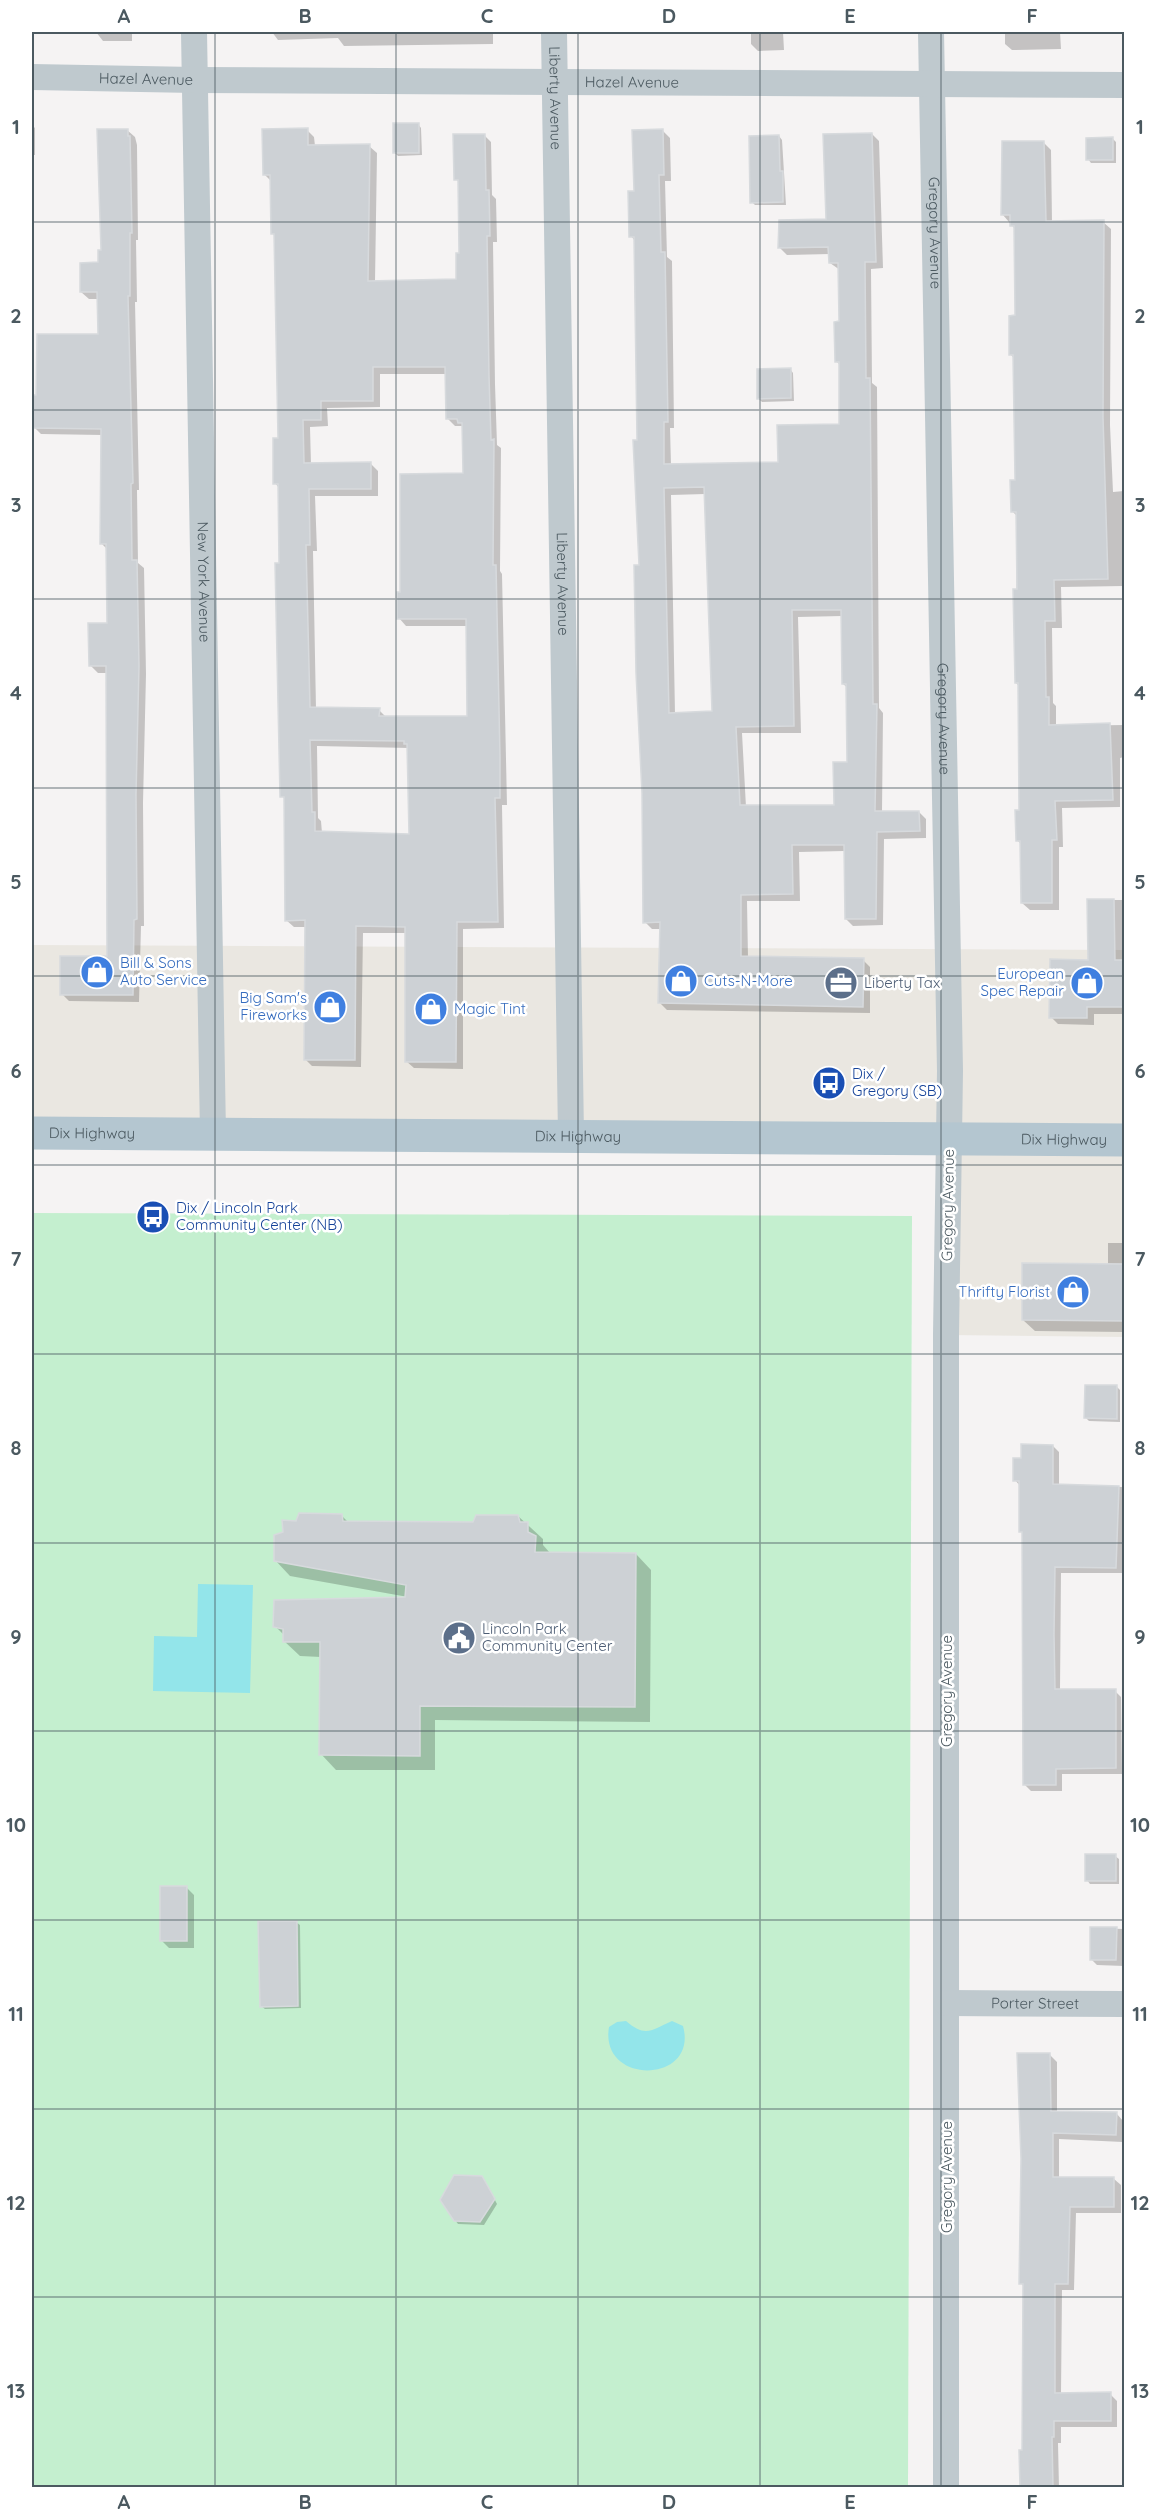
<svg xmlns="http://www.w3.org/2000/svg" width="1156" height="2519" viewBox="0 0 1156 2519" font-family="Quicksand,sans-serif">
<rect width="100%" height="100%" fill="#f5f3f3"/>
<path fill="#eae7e1" d="M 32,945 L 1124,950 L 1124,1337 L 946,1335 L 948,1140 L 32,1133 Z"/>
<path fill="#c4efcf" d="M 32,1213 L 912,1216 L 908,2487 L 32,2488 Z"/>
<path fill="#93e5ea" d="M 198,1584 L 253,1585 L 250,1693 L 153,1691 L 154,1636 L 197,1637 Z
M 626,2021 C 646,2038 651,2030 672,2021 L 683,2026 C 699,2084 599,2086 609,2027 L 617,2022 Z"/>
<path fill="#0003" fill-rule="evenodd" d="M 96,32 L 132,32 L 132,41 L 103,41 Z
M 272,32 L 493,32 L 493,44 L 344,46 L 338,38 L 278,40 Z
M 751,32 L 783,32 L 784,50 L 758,51 L 751,44 Z
M 1005,32 L 1060,32 L 1061,49 L 1012,50 L 1005,44 Z
M 418,124 L 421,128 L 422,155 L 398,156 L 394,152 Z
M 32,125 L 35,128 L 35,155 L 32,155 Z
M 127,130 L 135,137 L 137,145 L 138,240 L 136,240 L 137,302 L 135,302 L 139,490 L 137,490 L 138,563 L 144,568 L 146,674 L 143,803 L 144,926 L 141,926 L 139,1002 L 69,1001 L 62,994 L 108,958 L 108,673 L 98,673 L 91,666 L 108,624 L 107,549 L 102,544 L 102,435 L 41,434 L 34,427 L 99,336 L 99,299 L 89,299 L 81,292 L 100,264 Z
M 307,130 L 314,137 L 315,146 L 369,146 L 377,153 L 375,282 L 458,280 L 461,255 L 460,183 L 456,179 L 484,135 L 491,142 L 492,195 L 496,199 L 497,242 L 493,242 L 495,384 L 497,445 L 501,448 L 500,571 L 502,574 L 507,805 L 502,805 L 504,928 L 463,929 L 463,1069 L 414,1068 L 406,1061 L 407,933 L 363,933 L 361,1067 L 312,1066 L 305,1059 L 306,927 L 294,927 L 286,920 L 285,799 L 282,796 L 279,488 L 275,483 L 279,439 L 275,236 L 272,233 L 271,181 L 264,174 ZM 380,374 L 447,374 L 447,418 L 455,426 L 462,426 L 465,474 L 399,618 L 406,626 L 467,626 L 469,717 L 386,717 L 379,710 L 316,709 L 313,551 L 317,551 L 315,496 L 378,496 L 378,471 L 371,464 L 311,465 L 310,427 L 328,426 L 327,408 L 380,407 ZM 317,746 L 409,748 L 410,835 L 322,833 L 321,821 L 318,818 Z
M 663,131 L 670,138 L 671,181 L 665,181 L 667,257 L 672,261 L 674,428 L 670,428 L 671,465 L 779,464 L 840,426 L 840,365 L 836,361 L 840,323 L 840,270 L 830,263 L 830,254 L 787,255 L 780,248 L 828,220 L 872,134 L 879,141 L 883,268 L 871,269 L 872,383 L 877,387 L 879,708 L 883,713 L 882,813 L 919,812 L 926,819 L 926,838 L 884,839 L 883,925 L 853,926 L 846,919 L 845,851 L 799,852 L 800,901 L 747,901 L 748,958 L 863,960 L 870,967 L 870,1013 L 667,1010 L 660,1003 L 661,929 L 652,929 L 645,922 L 635,241 L 631,236 L 635,193 ZM 705,494 L 714,713 L 675,714 L 671,495 ZM 842,616 L 843,684 L 848,688 L 848,764 L 835,807 L 746,807 L 742,733 L 801,733 L 798,617 Z
M 779,136 L 782,140 L 786,205 L 755,205 L 752,202 Z
M 1113,139 L 1116,142 L 1116,163 L 1091,163 L 1088,159 Z
M 1043,142 L 1051,150 L 1052,222 L 1103,222 L 1111,229 L 1110,425 L 1113,492 L 1124,491 L 1124,586 L 1061,587 L 1062,628 L 1052,628 L 1053,703 L 1056,706 L 1056,726 L 1124,725 L 1124,757 L 1120,758 L 1120,807 L 1062,808 L 1063,847 L 1059,847 L 1059,910 L 1030,910 L 1022,903 L 1022,845 L 1017,840 L 1021,812 L 1019,686 L 1016,683 L 1017,516 L 1012,511 L 1017,481 L 1014,358 L 1011,355 L 1016,317 L 1015,229 L 1003,215 Z
M 790,369 L 793,373 L 794,401 L 762,402 L 758,398 Z
M 1089,900 L 1124,900 L 1124,1014 L 1094,1014 L 1094,1025 L 1058,1024 L 1051,1017 L 1090,961 Z
M 1108,1243 L 1124,1243 L 1124,1332 L 1035,1331 L 1023,1320 L 1108,1265 Z
M 1116,1386 L 1120,1390 L 1120,1422 L 1089,1421 L 1086,1418 Z
M 1053,1446 L 1059,1452 L 1059,1486 L 1124,1487 L 1122,1573 L 1061,1573 L 1060,1690 L 1115,1691 L 1121,1697 L 1122,1774 L 1062,1774 L 1062,1791 L 1031,1791 L 1025,1785 L 1024,1534 L 1021,1531 L 1021,1487 L 1015,1480 L 1022,1459 Z
M 341,1515 L 349,1523 L 474,1524 L 518,1516 L 543,1539 L 543,1545 L 550,1553 L 636,1554 L 651,1570 L 650,1722 L 435,1720 L 435,1770 L 336,1770 L 321,1754 L 321,1657 L 300,1656 L 284,1641 L 285,1636 L 275,1626 L 408,1597 L 290,1576 L 275,1560 L 285,1533 L 297,1523 Z
M 1115,1856 L 1119,1859 L 1119,1884 L 1090,1884 L 1087,1880 Z
M 187,1888 L 194,1895 L 194,1948 L 169,1948 L 161,1940 Z
M 296,1922 L 300,1925 L 301,2008 L 265,2009 L 261,2006 Z
M 1091,1928 L 1124,1929 L 1124,1966 L 1097,1965 L 1091,1959 Z
M 1050,2055 L 1057,2062 L 1057,2112 L 1117,2114 L 1123,2121 L 1123,2142 L 1059,2139 L 1059,2178 L 1114,2179 L 1121,2185 L 1121,2213 L 1076,2213 L 1074,2290 L 1062,2290 L 1061,2394 L 1110,2394 L 1117,2401 L 1117,2427 L 1061,2427 L 1061,2443 L 1058,2443 L 1059,2488 L 1021,2488 L 1021,2452 L 1023,2452 L 1024,2287 L 1021,2283 Z
M 485,2181 L 497,2204 L 484,2225 L 458,2224 L 455,2220 Z"/>
<path fill="#cdd1d5" stroke="#d7dadd" stroke-width="1.5" fill-rule="evenodd" d="M 393,123 L 419,123 L 419,153 L 393,153 Z
M 308,128 L 308,145 L 370,144 L 368,281 L 456,279 L 456,253 L 459,253 L 458,180 L 454,180 L 453,134 L 485,134 L 486,190 L 489,190 L 490,236 L 487,236 L 489,376 L 491,440 L 494,439 L 493,565 L 496,565 L 500,757 L 500,798 L 495,798 L 498,922 L 457,922 L 456,1062 L 405,1062 L 405,927 L 356,926 L 355,1060 L 304,1060 L 305,920 L 285,921 L 284,797 L 280,797 L 275,563 L 279,563 L 278,484 L 273,484 L 273,438 L 278,438 L 274,234 L 271,234 L 270,175 L 263,175 L 262,129 ZM 373,367 L 445,367 L 446,419 L 457,419 L 458,423 L 462,423 L 463,473 L 400,474 L 400,592 L 397,592 L 397,619 L 466,619 L 467,716 L 379,716 L 380,708 L 310,707 L 306,545 L 310,545 L 309,489 L 371,489 L 371,462 L 304,463 L 303,420 L 321,420 L 321,401 L 373,401 ZM 310,740 L 404,741 L 404,744 L 407,744 L 409,834 L 315,831 L 315,812 L 312,812 Z
M 97,129 L 128,129 L 128,136 L 130,136 L 132,233 L 130,233 L 130,296 L 128,296 L 133,483 L 131,484 L 132,560 L 137,560 L 139,666 L 136,795 L 137,919 L 134,920 L 133,995 L 60,995 L 60,956 L 107,956 L 106,666 L 89,666 L 88,623 L 107,623 L 106,544 L 100,544 L 101,429 L 32,428 L 33,395 L 36,395 L 37,334 L 98,334 L 97,292 L 80,292 L 80,263 L 98,262 L 98,250 L 101,250 Z
M 663,129 L 664,175 L 659,175 L 661,252 L 665,252 L 668,422 L 664,422 L 664,464 L 778,462 L 777,425 L 839,424 L 839,362 L 835,362 L 834,322 L 839,321 L 838,263 L 829,263 L 828,247 L 778,248 L 779,220 L 826,219 L 823,134 L 872,133 L 876,262 L 865,262 L 866,378 L 870,378 L 873,704 L 877,704 L 875,811 L 919,811 L 920,831 L 877,832 L 876,919 L 845,919 L 844,845 L 792,845 L 793,894 L 741,895 L 741,956 L 864,958 L 863,1007 L 658,1003 L 660,922 L 643,923 L 642,793 L 636,673 L 634,565 L 639,565 L 633,440 L 637,440 L 634,237 L 629,237 L 628,191 L 634,191 L 632,130 ZM 704,487 L 712,711 L 669,713 L 664,488 ZM 792,610 L 841,610 L 842,684 L 846,684 L 847,762 L 833,762 L 834,805 L 740,805 L 736,727 L 794,726 Z
M 779,135 L 780,171 L 783,171 L 783,202 L 750,203 L 749,136 Z
M 1113,137 L 1113,160 L 1086,160 L 1086,138 Z
M 1002,141 L 1044,141 L 1046,221 L 1104,220 L 1103,417 L 1108,579 L 1054,580 L 1055,621 L 1045,621 L 1046,697 L 1049,697 L 1049,725 L 1110,723 L 1113,800 L 1055,801 L 1057,840 L 1052,840 L 1052,903 L 1021,903 L 1020,841 L 1016,841 L 1015,810 L 1019,810 L 1018,683 L 1015,683 L 1013,589 L 1017,589 L 1016,512 L 1011,512 L 1010,480 L 1015,480 L 1013,355 L 1009,355 L 1009,316 L 1015,315 L 1014,226 L 1010,226 L 1010,215 L 1001,215 Z
M 791,368 L 791,398 L 757,399 L 757,369 Z
M 1087,899 L 1114,899 L 1115,960 L 1125,960 L 1125,1007 L 1087,1007 L 1087,1018 L 1049,1018 L 1050,959 L 1088,960 Z
M 1022,1263 L 1125,1264 L 1125,1321 L 1022,1320 Z
M 1085,1385 L 1117,1385 L 1117,1419 L 1084,1418 Z
M 1021,1444 L 1053,1445 L 1053,1484 L 1119,1486 L 1116,1568 L 1055,1567 L 1054,1634 L 1055,1689 L 1116,1689 L 1116,1768 L 1056,1769 L 1056,1785 L 1023,1785 L 1022,1532 L 1019,1532 L 1019,1481 L 1013,1481 L 1013,1458 L 1021,1458 Z
M 299,1513 L 342,1514 L 343,1521 L 473,1522 L 476,1515 L 518,1515 L 520,1522 L 528,1522 L 528,1532 L 536,1536 L 535,1552 L 636,1553 L 635,1707 L 420,1706 L 420,1756 L 319,1755 L 320,1642 L 283,1642 L 283,1629 L 273,1627 L 274,1600 L 405,1597 L 406,1585 L 274,1561 L 274,1535 L 283,1532 L 282,1520 L 296,1521 Z
M 1085,1854 L 1116,1854 L 1116,1881 L 1085,1881 Z
M 160,1886 L 187,1886 L 187,1941 L 160,1941 Z
M 258,1921 L 297,1921 L 298,2006 L 260,2007 Z
M 1090,1927 L 1117,1927 L 1116,1960 L 1090,1960 Z
M 1017,2053 L 1050,2053 L 1051,2111 L 1117,2112 L 1116,2135 L 1053,2133 L 1053,2177 L 1114,2177 L 1114,2207 L 1070,2207 L 1068,2284 L 1055,2284 L 1055,2393 L 1111,2392 L 1111,2421 L 1054,2421 L 1054,2437 L 1052,2437 L 1053,2487 L 1020,2487 L 1019,2450 L 1022,2450 L 1023,2284 L 1019,2284 L 1021,2159 Z
M 454,2175 L 482,2176 L 495,2199 L 480,2222 L 454,2221 L 440,2200 Z"/>
<g fill="none" stroke-linecap="round" stroke-linejoin="round">
<g stroke="#bfc9ce" stroke-width="26">
<path id="s1" d="M 194,32 L 213,1134"/>
<path id="s2" d="M 554,32 L 571,1136"/>
<path id="s3" d="M 931,32 L 950,1071 L 946,1335 L 946,2488"/>
<path id="s4" d="M 32,77 L 195,80 L 1124,85"/>
<path id="s5" d="M 947,2003 L 1124,2004"/>
</g>
<path stroke="#b4c6d0" stroke-width="33" id="s6" d="M 32,1133 L 1124,1140"/>
</g>
<path fill="none" stroke="#4b5960" stroke-width="1.5" stroke-opacity="0.55" d="M 215,32 L 215,2488M 396,32 L 396,2488M 578,32 L 578,2488M 760,32 L 760,2488M 941,32 L 941,2488M 32,222 L 1124,222M 32,410 L 1124,410M 32,599 L 1124,599M 32,788 L 1124,788M 32,976 L 1124,976M 32,1165 L 1124,1165M 32,1354 L 1124,1354M 32,1543 L 1124,1543M 32,1731 L 1124,1731M 32,1920 L 1124,1920M 32,2109 L 1124,2109M 32,2297 L 1124,2297"/>
<defs>
<symbol id="shop-disc" viewBox="-11 -11 22 22"><circle r="9.5" fill="#3f7fe0" stroke="#fff"/><path d="M-5-2.5h2.3a2.7 3.5 0 0 1 5.4 0H5L5.5 6h-11ZM-1.5-2.5h3a1.5 2.3 0 0 0-3 0Z" fill="#fff"/></symbol>
<symbol id="office-disc" viewBox="-11 -11 22 22"><circle r="9.5" fill="#5c6f8a" stroke="#fff"/><path d="M-6-3h4V-5.5h4V-3h4V5H-6ZM-1-4.5V-3h2v-1.5ZM-6 0V1H6V0Z" fill="#fff"/></symbol>
<symbol id="bus-disc" viewBox="-11 -11 22 22"><circle r="9.5" fill="#1a4fb4" stroke="#fff"/><path d="M-5-6H5V4H4V6H2V4H-2V6H-4V4H-5ZM-3.5-4V0h7V-4ZM-3.5 1.2v1.5H-2V1.2ZM2 1.2v1.5H3.5V1.2Z" fill="#fff"/></symbol>
<symbol id="civic-disc" viewBox="-11 -11 22 22"><circle r="9.5" fill="#5c6f8a" stroke="#fff"/><path d="M-.6-6.5H3V-4.5H.6V-3L4-1V1h2V6H-6V1h2V-1L-.6-3ZM-1.2 2.5V6h2.4V2.5Z" fill="#fff"/></symbol>
</defs>
<g fill-rule="evenodd">
<use href="#shop-disc" x="78" y="953" width="38" height="38"/>
<use href="#shop-disc" x="662" y="962" width="38" height="38"/>
<use href="#office-disc" x="822" y="964" width="38" height="38"/>
<use href="#shop-disc" x="1068" y="964" width="38" height="38"/>
<use href="#shop-disc" x="311" y="988" width="38" height="38"/>
<use href="#shop-disc" x="412" y="990" width="38" height="38"/>
<use href="#bus-disc" x="810" y="1064" width="38" height="38"/>
<use href="#bus-disc" x="134" y="1198" width="38" height="38"/>
<use href="#shop-disc" x="1054" y="1273" width="38" height="38"/>
<use href="#civic-disc" x="440" y="1619" width="38" height="38"/>
</g>
<g text-anchor="middle" stroke-width="5" stroke-linejoin="round" paint-order="stroke">
<g font-size="15" fill="#4b5960" stroke="#fff">
<text dy="5" stroke="none"><textPath href="#s4" startOffset="114">Hazel Avenue</textPath></text>
<text dy="5" stroke="none"><textPath href="#s4" startOffset="600">Hazel Avenue</textPath></text>
<text dy="5" stroke="none"><textPath href="#s2" startOffset="66">Liberty Avenue</textPath></text>
<text dy="5" stroke="none"><textPath href="#s3" startOffset="201">Gregory Avenue</textPath></text>
<text dy="5" stroke="none"><textPath href="#s1" startOffset="550">New York Avenue</textPath></text>
<text dy="5" stroke="none"><textPath href="#s2" startOffset="552">Liberty Avenue</textPath></text>
<text dy="5" stroke="none"><textPath href="#s3" startOffset="687">Gregory Avenue</textPath></text>
<text dy="5" stroke="none"><textPath href="#s6" startOffset="60">Dix Highway</textPath></text>
<text dy="5" stroke="none"><textPath href="#s6" startOffset="546">Dix Highway</textPath></text>
<text dy="5" stroke="none"><textPath href="#s6" startOffset="1032">Dix Highway</textPath></text>
<text transform="translate(948 1205) rotate(-89)" y="5">Gregory Avenue</text>
<text transform="translate(947 1691) rotate(-90)" y="5">Gregory Avenue</text>
<text dy="5" stroke="none"><textPath href="#s5" startOffset="88">Porter Street</textPath></text>
<text transform="translate(947 2177) rotate(-90)" y="5">Gregory Avenue</text>
</g>
<g font-size="15" fill="#366cbe" stroke="#fff" text-anchor="start">
<text x="120" y="968">Bill &amp; Sons<tspan x="120" dy="17">Auto Service</tspan></text>
<text x="1064" y="979" text-anchor="end">European<tspan x="1064" dy="17">Spec Repair</tspan></text>
<text x="704" y="986">Cuts-N-More</text>
<text x="307" y="1003" text-anchor="end">Big Sam's<tspan x="307" dy="17">Fireworks</tspan></text>
<text x="454" y="1014">Magic Tint</text>
<text x="1050" y="1297" text-anchor="end">Thrifty Florist</text>
</g>
<g font-size="15" fill="#4e5e75" stroke="#fff" text-anchor="start">
<text x="864" y="988">Liberty Tax</text>
<text x="482" y="1634">Lincoln Park<tspan x="482" dy="17">Community Center</tspan></text>
</g>
<g font-size="15" fill="#164399" stroke="#fff" text-anchor="start">
<text x="852" y="1079">Dix /<tspan x="852" dy="17">Gregory (SB)</tspan></text>
<text x="176" y="1213">Dix / Lincoln Park<tspan x="176" dy="17">Community Center (NB)</tspan></text>
</g>
</g>
<rect width="1156" height="2519" fill="none" stroke="#ffffff" stroke-width="66"/>
<rect x="33" y="33" width="1090" height="2453" fill="none" stroke="#4b5960" stroke-width="2"/>
<g font-size="20" text-anchor="middle" font-weight="bold" fill="#4b5960">
<text x="124" y="23">A</text>
<text x="305" y="23">B</text>
<text x="487" y="23">C</text>
<text x="669" y="23">D</text>
<text x="850" y="23">E</text>
<text x="1032" y="23">F</text>
<text x="16" y="134">1</text>
<text x="1140" y="134">1</text>
<text x="16" y="323">2</text>
<text x="1140" y="323">2</text>
<text x="16" y="512">3</text>
<text x="1140" y="512">3</text>
<text x="16" y="700">4</text>
<text x="1140" y="700">4</text>
<text x="16" y="889">5</text>
<text x="1140" y="889">5</text>
<text x="16" y="1078">6</text>
<text x="1140" y="1078">6</text>
<text x="16" y="1266">7</text>
<text x="1140" y="1266">7</text>
<text x="16" y="1455">8</text>
<text x="1140" y="1455">8</text>
<text x="16" y="1644">9</text>
<text x="1140" y="1644">9</text>
<text x="16" y="1832">10</text>
<text x="1140" y="1832">10</text>
<text x="16" y="2021">11</text>
<text x="1140" y="2021">11</text>
<text x="16" y="2210">12</text>
<text x="1140" y="2210">12</text>
<text x="16" y="2398">13</text>
<text x="1140" y="2398">13</text>
<text x="124" y="2509">A</text>
<text x="305" y="2509">B</text>
<text x="487" y="2509">C</text>
<text x="669" y="2509">D</text>
<text x="850" y="2509">E</text>
<text x="1032" y="2509">F</text>
</g>
</svg>
